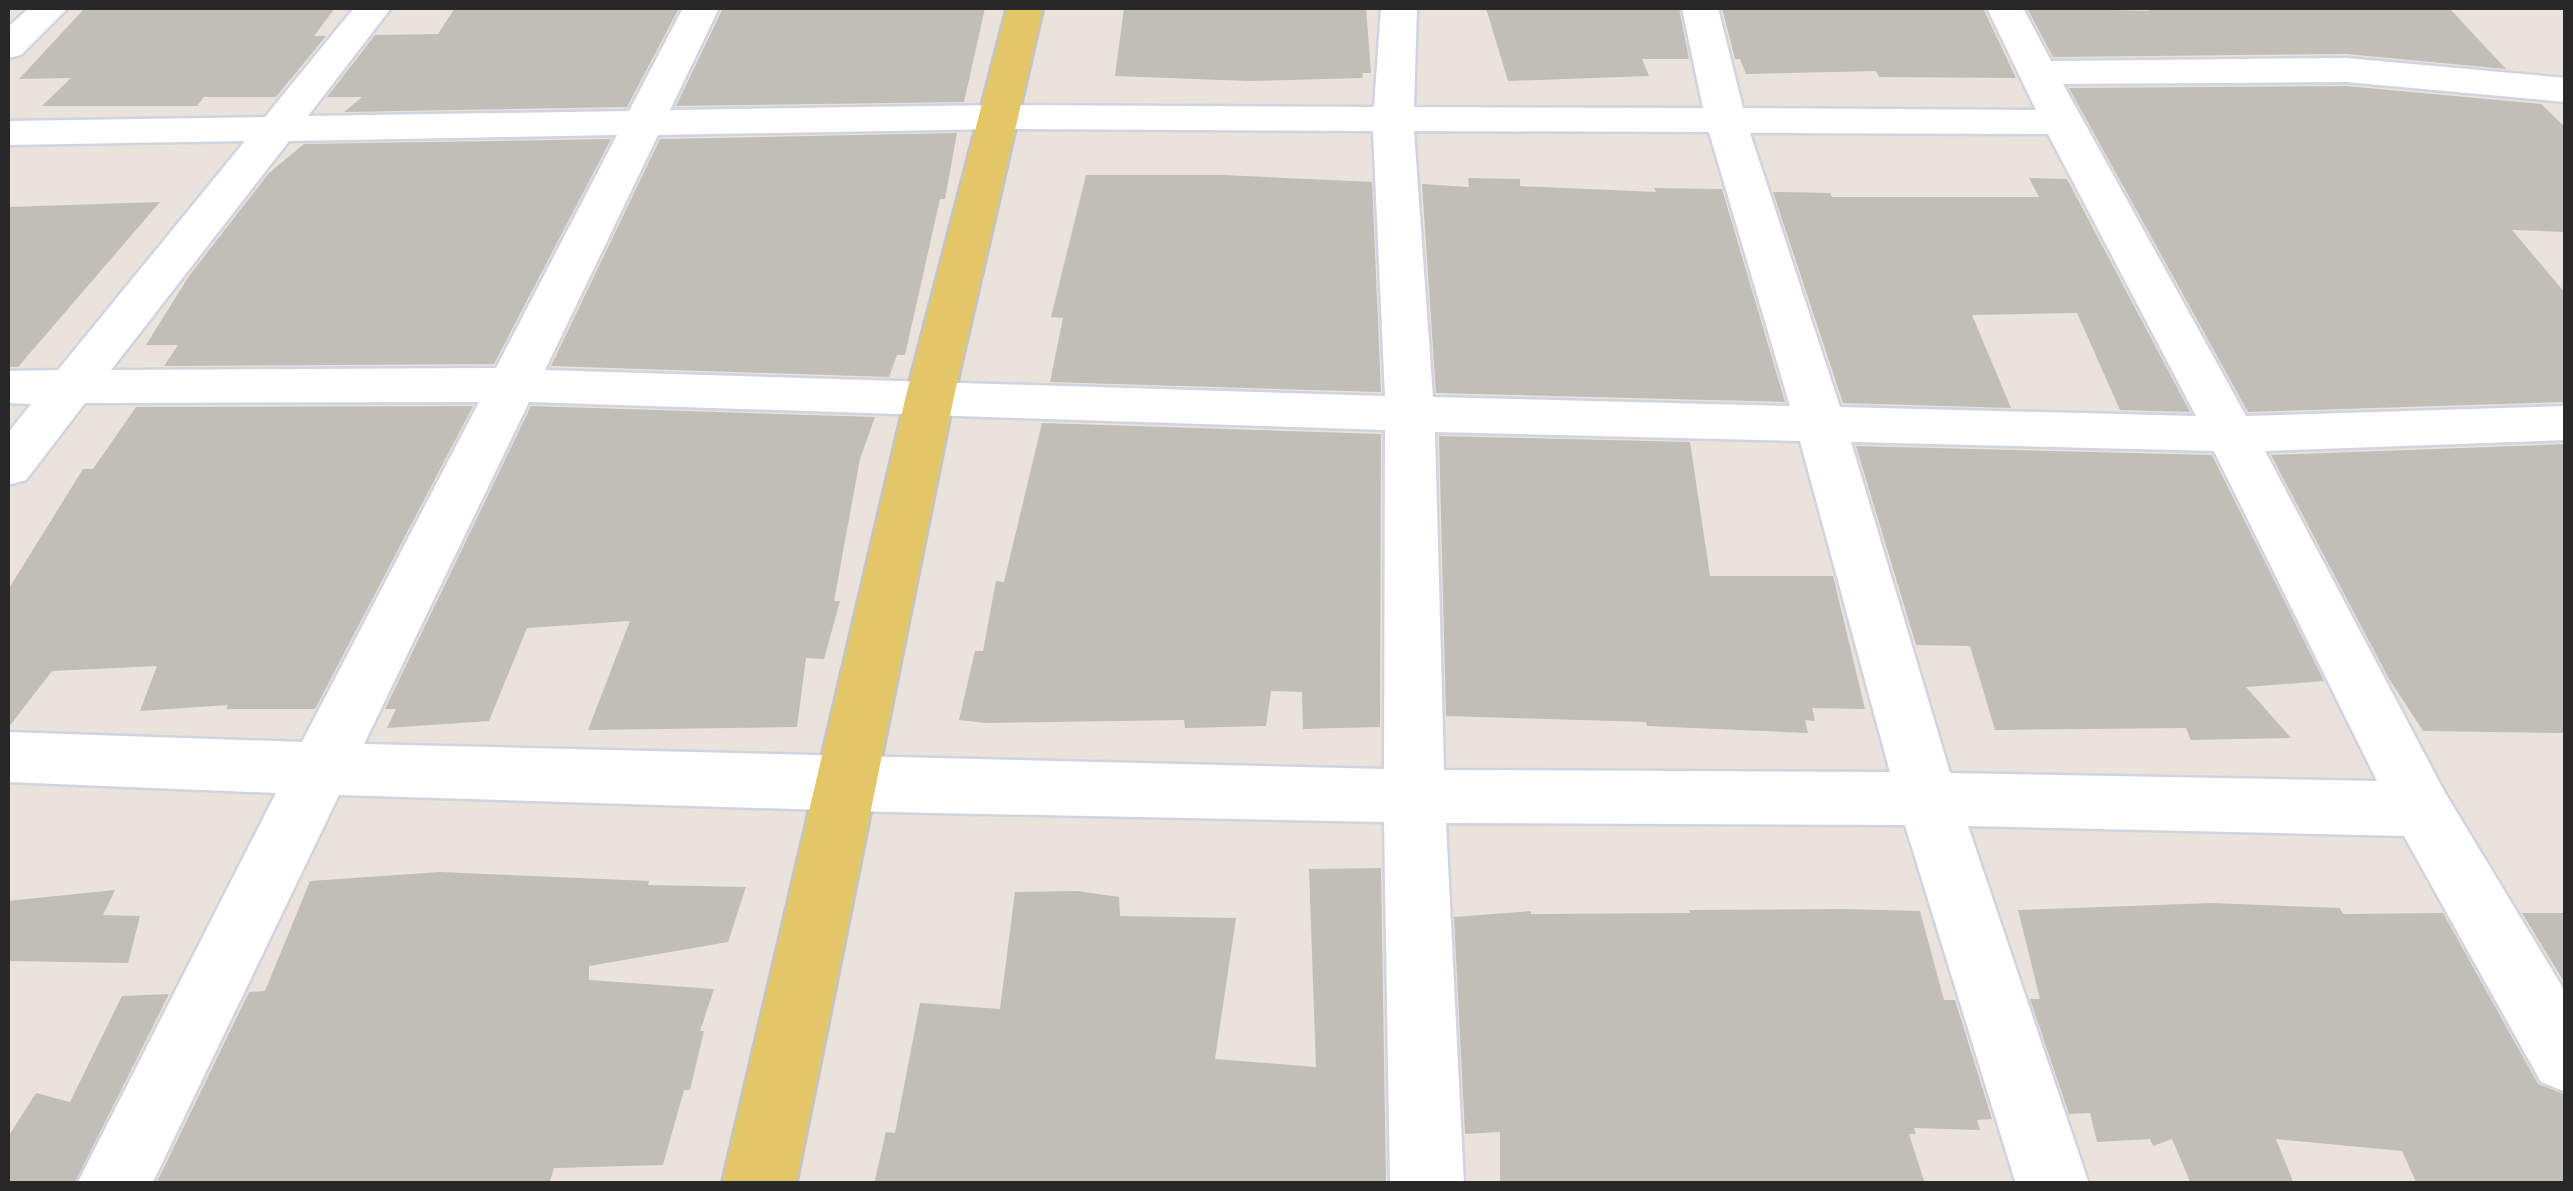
<svg xmlns="http://www.w3.org/2000/svg" width="2573" height="1191" viewBox="0 0 2573 1191" font-family="'Source Sans 3',sans-serif">
<rect width="100%" height="100%" fill="#e9e3db"/>
<path fill="#c1bdb7" d="M 85,8 L 335,8 L 314,36 L 326,36 L 276,97 L 204,97 L 197,106 L 42,106 L 71,78 L 19,79 Z
M 455,8 L 679,8 L 627,107 L 344,112 L 362,97 L 327,97 L 375,35 L 438,34 Z
M 723,8 L 985,8 L 964,102 L 676,106 Z
M 1124,8 L 1366,8 L 1371,73 L 1363,73 L 1362,78 L 1249,81 L 1115,76 Z
M 1486,8 L 1679,8 L 1689,59 L 1642,59 L 1649,76 L 1508,81 Z
M 1722,8 L 1983,8 L 2016,78 L 1879,77 L 1876,71 L 1746,74 L 1740,59 L 1735,59 Z
M 2027,8 L 2149,11 L 2146,8 L 2449,8 L 2506,69 L 2346,54 L 2053,57 Z
M 2346,86 L 2541,104 L 2566,128 L 2566,232 L 2512,230 L 2566,294 L 2566,402 L 2248,412 L 2069,88 Z
M 957,133 L 945,199 L 940,199 L 905,355 L 897,355 L 889,377 L 551,366 L 660,139 Z
M 611,139 L 494,364 L 164,366 L 178,345 L 146,345 L 189,276 L 269,173 L 304,144 Z
M 1086,175 L 1223,175 L 1372,182 L 1381,392 L 1050,382 L 1063,318 L 1051,317 Z
M 1468,178 L 1520,179 L 1520,186 L 1656,192 L 1654,188 L 1722,189 L 1785,402 L 1436,393 L 1422,184 L 1469,187 Z
M 2029,178 L 2067,179 L 2190,412 L 2120,410 L 2077,313 L 1972,315 L 2011,408 L 1843,403 L 1773,192 L 1830,193 L 1832,197 L 2039,197 Z
M 160,202 L 18,367 L 8,367 L 8,207 Z
M 473,406 L 315,709 L 226,709 L 228,705 L 140,711 L 157,666 L 52,671 L 8,728 L 8,590 L 83,469 L 93,469 L 136,407 Z
M 531,406 L 875,417 L 860,459 L 834,601 L 840,601 L 824,659 L 806,658 L 797,727 L 588,730 L 630,621 L 527,628 L 489,721 L 387,728 L 396,709 L 385,709 Z
M 1042,423 L 1381,434 L 1380,727 L 1303,729 L 1302,692 L 1271,691 L 1266,726 L 1185,728 L 1184,720 L 986,723 L 959,720 L 975,651 L 983,651 L 996,581 L 1004,582 Z
M 1439,436 L 1690,442 L 1710,576 L 1833,576 L 1865,709 L 1812,708 L 1815,721 L 1805,720 L 1808,733 L 1647,726 L 1646,722 L 1446,716 Z
M 2566,444 L 2566,733 L 2423,731 L 2388,677 L 2271,455 Z
M 1856,446 L 2212,455 L 2324,681 L 2246,687 L 2291,738 L 2191,740 L 2186,728 L 1995,730 L 1970,646 L 1916,645 Z
M 1381,868 L 1386,1184 L 874,1184 L 886,1132 L 895,1133 L 920,1003 L 1000,1009 L 1015,892 L 1077,891 L 1119,897 L 1120,916 L 1236,918 L 1215,1059 L 1316,1067 L 1309,869 Z
M 440,872 L 649,881 L 648,885 L 746,887 L 728,942 L 589,966 L 589,980 L 714,989 L 700,1031 L 704,1031 L 690,1090 L 684,1090 L 663,1165 L 554,1168 L 549,1184 L 156,1184 L 249,992 L 265,991 L 310,881 Z
M 115,890 L 103,915 L 140,916 L 128,963 L 8,961 L 8,901 Z
M 2212,903 L 2340,908 L 2343,914 L 2443,913 L 2538,1084 L 2566,1095 L 2566,1184 L 2417,1184 L 2402,1151 L 2276,1139 L 2294,1184 L 2191,1184 L 2172,1139 L 2153,1146 L 2150,1139 L 2097,1142 L 2090,1113 L 2069,1114 L 2030,999 L 2040,999 L 2018,910 Z
M 1843,909 L 1920,911 L 1944,1000 L 1955,1000 L 1992,1119 L 1977,1120 L 1980,1130 L 1914,1128 L 1916,1134 L 1909,1134 L 1925,1184 L 1500,1184 L 1500,1132 L 1465,1134 L 1454,917 L 1531,911 L 1531,914 L 1690,913 L 1689,910 Z
M 2522,913 L 2566,913 L 2566,985 Z
M 169,994 L 74,1184 L 8,1184 L 8,1137 L 36,1093 L 70,1102 L 122,996 Z"/>
<g fill="none" stroke-linecap="round" stroke-linejoin="round">
<defs>
<path id="minor" d="M 29,8 L 68,8 L 21,55 L 8,58 L 8,27 Z
M 354,8 L 391,8 L 308,116 L 629,111 L 683,8 L 719,8 L 670,110 L 996,105 L 1374,107 L 1381,8 L 1417,8 L 1414,107 L 1703,108 L 1682,8 L 1718,8 L 1743,108 L 2036,110 L 1987,8 L 2023,8 L 2051,61 L 2346,58 L 2566,78 L 2566,102 L 2346,82 L 2063,84 L 2246,416 L 2566,406 L 2566,440 L 2265,451 L 2444,791 L 2566,993 L 2566,1092 L 2541,1082 L 2404,836 L 1968,826 L 2089,1184 L 2016,1184 L 1905,825 L 1446,823 L 1464,1184 L 1390,1184 L 1384,822 L 887,812 L 339,795 L 152,1184 L 77,1184 L 276,793 L 8,782 L 8,732 L 302,742 L 479,402 L 85,403 L 26,480 L 8,485 L 8,433 L 31,404 L 8,403 L 8,371 L 58,370 L 245,141 L 8,145 L 8,121 L 265,117 ZM 996,129 L 1373,131 L 1385,396 L 545,370 L 658,135 ZM 1414,131 L 1709,132 L 1790,406 L 1433,397 ZM 1750,133 L 2048,134 L 2196,416 L 1840,407 ZM 617,135 L 496,368 L 111,370 L 289,141 ZM 529,402 L 1385,430 L 1384,769 L 364,744 ZM 1435,432 L 1800,441 L 1890,772 L 1444,770 ZM 1851,442 L 2214,451 L 2377,781 L 1950,773 Z"/>
<path id="major" d="M 1007,8 L 1043,8 L 954,396 L 796,1184 L 722,1184 L 906,396 Z"/>
</defs>
<use href="#minor" stroke="#d0d3e0" stroke-width="5"/>
<use href="#major" stroke="#c3c3c3" stroke-width="5"/>
<use href="#minor" fill="#fff" fill-rule="evenodd"/>
<use href="#major" fill="#e3c666" fill-rule="evenodd"/>
</g>
<rect width="2573" height="1191" fill="none" stroke="#282828" stroke-width="20"/>
</svg>
